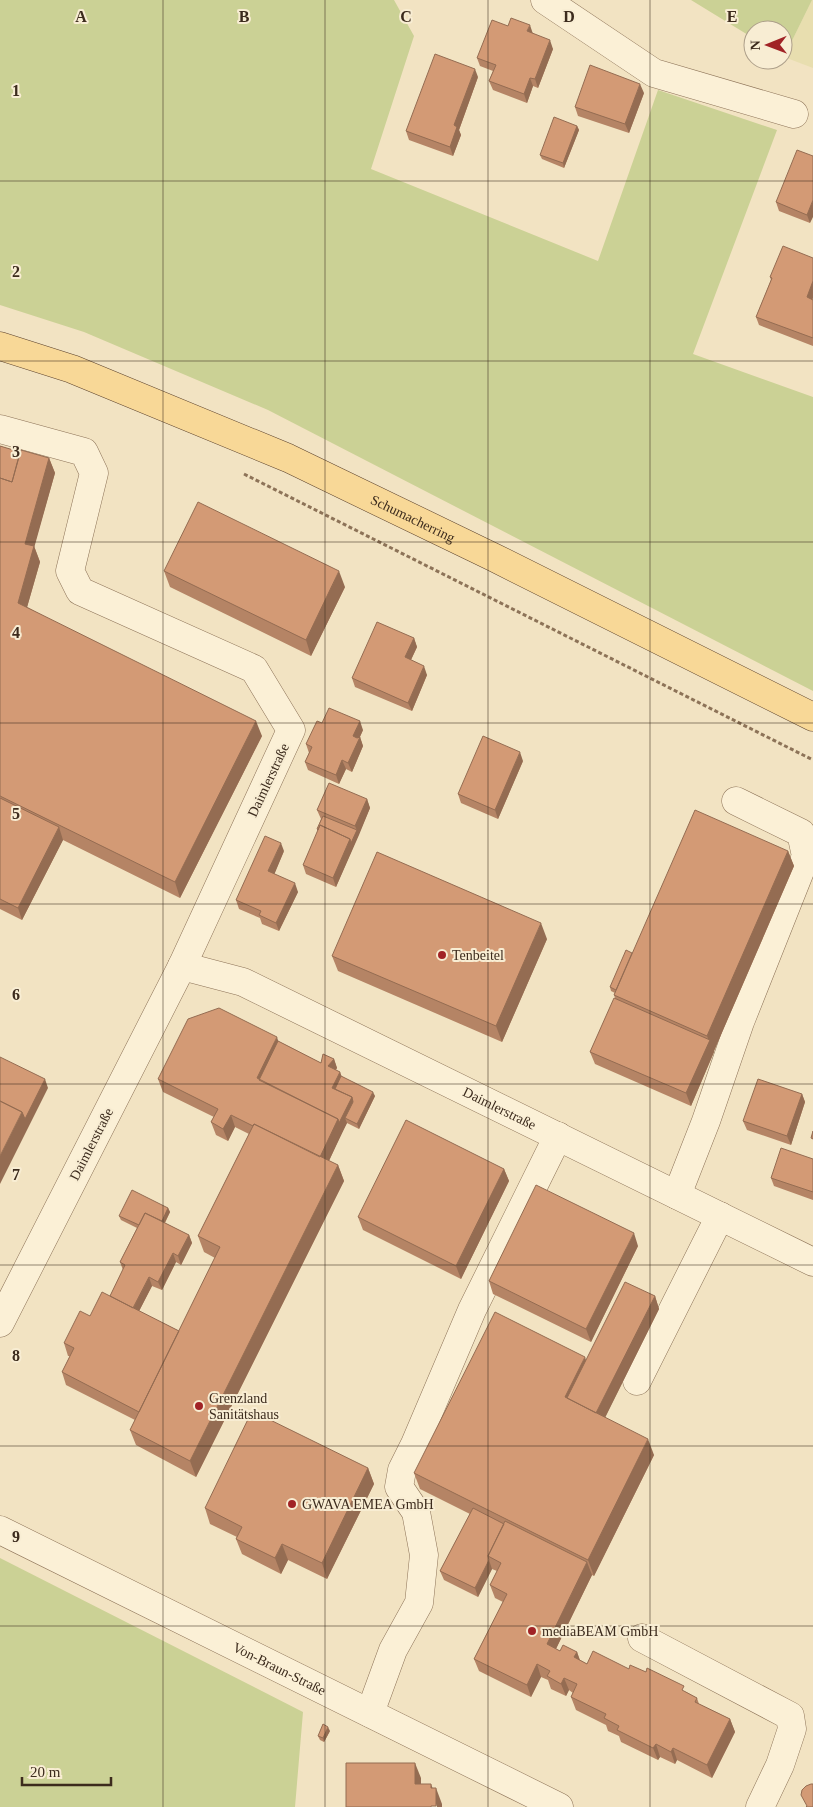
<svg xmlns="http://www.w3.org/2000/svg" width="813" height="1807" viewBox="0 0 813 1807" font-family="Georgia,serif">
<rect width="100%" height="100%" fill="#f2e3c2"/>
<path fill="#e8deaf" d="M 812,0 L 813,0 L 813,68 L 784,57 Z"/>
<path fill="#cbd195" d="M 0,0 L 394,0 L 414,36 L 371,169 L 598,261 L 658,90 L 777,130 L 693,354 L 813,397 L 813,691 L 268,410 L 84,332 L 0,305 Z
M 691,0 L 812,0 L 784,57 L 783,30 L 753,30 L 753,38 Z
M 0,1558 L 303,1712 L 295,1807 L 0,1807 Z"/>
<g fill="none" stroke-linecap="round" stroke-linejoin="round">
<defs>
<g id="minor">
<path d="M 545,0 L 654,73 L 794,114"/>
<path d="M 0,429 L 84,452 L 94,473 L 70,571 L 80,591 L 254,669 L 291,730 L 182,966 L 0,1323"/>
<path id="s1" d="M 182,966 L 243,982 L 813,1262"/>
<path d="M 677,1195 L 706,1121 L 740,1022 L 806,856 L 801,833 L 736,801"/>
<path d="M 637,1381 L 720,1216"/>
<path id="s2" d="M 0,1530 L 559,1807"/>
<path d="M 642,1638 L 790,1716 L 792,1729 L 780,1765 L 760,1807"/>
<path d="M 370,1713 L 393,1650 L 419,1603 L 424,1555 L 416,1512 L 399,1487 L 402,1470 L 415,1444 L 472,1310 L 558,1136"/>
</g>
<g id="major">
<path id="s3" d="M 0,346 L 72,369 L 288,458 L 493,557 L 813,717"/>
</g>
</defs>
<use href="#minor" stroke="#8d7358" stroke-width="29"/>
<use href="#major" stroke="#5b412c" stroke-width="29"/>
<path stroke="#8d7358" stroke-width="3" stroke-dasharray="4 2.5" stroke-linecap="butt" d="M 244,474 L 813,760"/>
<use href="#minor" stroke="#fbf0d6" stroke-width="28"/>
<use href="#major" stroke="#f8d897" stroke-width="28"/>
</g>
<path fill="#b58465" d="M 508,26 L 533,33 L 553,49 L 538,88 L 533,86 L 527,103 L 493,90 L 489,81 L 493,71 L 480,66 L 477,58 Z
M 478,77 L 459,130 L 461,135 L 453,156 L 409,140 L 406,131 Z
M 644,93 L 629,133 L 578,116 L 575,107 Z
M 577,126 L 579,130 L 564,168 L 542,159 L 540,155 Z
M 813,156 L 810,223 L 779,211 L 776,202 Z
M 813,258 L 813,298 L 812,299 L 813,300 L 813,346 L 759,325 L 756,317 L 771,280 L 770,277 Z
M 0,446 L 20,452 L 49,458 L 55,473 L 34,546 L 40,562 L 27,607 L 262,736 L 180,898 L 63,840 L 22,920 L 0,909 Z
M 164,571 L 345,587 L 311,656 L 170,587 Z
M 414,638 L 417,647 L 411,660 L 427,675 L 412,711 L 355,687 L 352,678 Z
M 322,723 L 363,730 L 360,737 L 363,746 L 352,772 L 346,769 L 339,784 L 308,770 L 305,762 L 309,753 L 306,744 Z
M 523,761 L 498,819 L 461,803 L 458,794 Z
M 367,799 L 370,808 L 336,887 L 306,874 L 303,865 L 318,832 L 317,829 L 321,819 L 317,810 Z
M 284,851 L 274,874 L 298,892 L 279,931 L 262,924 L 260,918 L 239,909 L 236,900 Z
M 788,851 L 794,866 L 714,1051 L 714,1052 L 691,1106 L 595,1064 L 590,1052 L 615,998 L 614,995 L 615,993 L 611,991 L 610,987 Z
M 547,939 L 502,1042 L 338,971 L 332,956 Z
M 278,1041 L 321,1063 L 334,1059 L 337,1068 L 336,1070 L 340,1072 L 341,1076 L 375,1096 L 359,1129 L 347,1123 L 342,1132 L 329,1161 L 338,1165 L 344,1181 L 196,1477 L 136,1445 L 130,1430 L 135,1420 L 66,1385 L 62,1372 L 70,1356 L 68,1356 L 64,1343 L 110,1296 L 123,1270 L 120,1262 L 137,1228 L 121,1220 L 119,1216 L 168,1208 L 170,1212 L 165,1223 L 189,1235 L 192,1243 L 181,1265 L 176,1262 L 162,1290 L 152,1286 L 139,1311 L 179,1331 L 215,1258 L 204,1252 L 198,1236 L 249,1134 L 235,1127 L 228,1141 L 216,1135 L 211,1122 L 214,1117 L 163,1092 L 158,1079 Z
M 802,1094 L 805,1102 L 791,1145 L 747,1130 L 743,1121 Z
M 813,1159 L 813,1200 L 774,1186 L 771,1178 Z
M 504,1169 L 509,1181 L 461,1279 L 363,1230 L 358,1217 Z
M 638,1246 L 591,1342 L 493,1294 L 489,1281 Z
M 655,1296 L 659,1309 L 605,1417 L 654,1455 L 594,1576 L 592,1575 L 556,1649 L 560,1651 L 577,1652 L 580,1660 L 587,1664 L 629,1669 L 686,1692 L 697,1698 L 699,1704 L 730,1719 L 735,1732 L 712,1778 L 677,1760 L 675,1764 L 660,1757 L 658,1760 L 621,1742 L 619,1736 L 608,1731 L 606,1725 L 576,1710 L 571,1697 L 573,1693 L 569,1690 L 566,1696 L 551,1689 L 548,1680 L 541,1677 L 531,1697 L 479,1671 L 474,1659 L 503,1602 L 495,1598 L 490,1585 L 497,1571 L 492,1569 L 478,1597 L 444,1580 L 440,1571 L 470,1514 L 420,1489 L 414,1473 L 586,1360 Z
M 368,1468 L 374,1484 L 327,1579 L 288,1560 L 281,1574 L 242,1554 L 236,1539 L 237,1537 L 210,1524 L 205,1508 Z
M 330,1731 L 324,1742 L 320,1740 L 318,1736 Z"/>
<path fill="#946c52" d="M 530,25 L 533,34 L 527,31 Z
M 550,40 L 553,49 L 538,88 L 535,79 Z
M 475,69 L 478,77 L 459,130 L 461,135 L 453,156 L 450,147 L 454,125 Z
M 530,78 L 533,86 L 527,103 L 524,94 Z
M 640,84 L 644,93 L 629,133 L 625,124 Z
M 577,126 L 579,130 L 564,168 L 563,163 Z
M 813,200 L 813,217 L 810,223 L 807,215 Z
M 813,281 L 813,298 L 810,306 L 807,297 Z
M 49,458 L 55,473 L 31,559 L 25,544 Z
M 34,546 L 40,562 L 24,618 L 18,603 Z
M 339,571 L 345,587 L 311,656 L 306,640 Z
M 414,638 L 417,647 L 408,666 L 405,657 Z
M 424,666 L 427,675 L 412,711 L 408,703 Z
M 256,721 L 262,736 L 180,898 L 175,882 Z
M 360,721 L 363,730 L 356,745 L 353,736 Z
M 360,737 L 363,746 L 352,772 L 348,763 Z
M 520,752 L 523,761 L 498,819 L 495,810 Z
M 342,760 L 346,769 L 339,784 L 336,775 Z
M 367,799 L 370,808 L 359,835 L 355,826 Z
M 59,827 L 63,840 L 22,920 L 18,908 Z
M 357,830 L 359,835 L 336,887 L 333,878 L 350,839 Z
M 281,843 L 284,851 L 272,880 L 268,871 Z
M 788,851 L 794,866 L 714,1051 L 714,1052 L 691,1106 L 686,1093 L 709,1041 L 707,1036 Z
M 295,883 L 298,892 L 279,931 L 276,923 Z
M 541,923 L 547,939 L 502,1042 L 496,1026 Z
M 277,1037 L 281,1050 L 264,1085 L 257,1078 Z
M 334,1059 L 337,1068 L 331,1075 L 328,1066 Z
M 340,1072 L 343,1080 L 336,1094 L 332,1088 Z
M 45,1079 L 48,1088 L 0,1184 L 0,1156 L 22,1112 Z
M 373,1092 L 375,1096 L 359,1129 L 357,1124 Z
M 802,1094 L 805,1102 L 791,1145 L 787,1136 Z
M 352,1097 L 355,1106 L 345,1118 L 347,1123 L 324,1171 L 319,1159 L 338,1119 Z
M 231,1115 L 235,1127 L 228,1141 L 223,1129 Z
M 338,1165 L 344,1181 L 196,1477 L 190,1461 Z
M 504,1169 L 509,1181 L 461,1279 L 456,1266 Z
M 168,1208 L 170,1212 L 162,1228 L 160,1224 Z
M 634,1233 L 638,1246 L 591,1342 L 586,1329 Z
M 189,1235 L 192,1243 L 181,1265 L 178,1256 Z
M 173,1253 L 176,1262 L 162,1290 L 158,1282 Z
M 149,1277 L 152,1286 L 135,1319 L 132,1311 Z
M 655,1296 L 659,1309 L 600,1428 L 595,1415 Z
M 585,1357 L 590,1372 L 574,1405 L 565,1397 Z
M 648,1439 L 654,1455 L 594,1576 L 588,1560 Z
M 368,1468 L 374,1484 L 327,1579 L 322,1563 Z
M 282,1544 L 288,1560 L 281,1574 L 275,1558 Z
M 489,1560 L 492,1569 L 478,1597 L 475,1588 Z
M 587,1562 L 592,1575 L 552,1657 L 547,1644 Z
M 577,1652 L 581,1664 L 574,1657 Z
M 537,1664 L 541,1677 L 531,1697 L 527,1685 Z
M 564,1678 L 569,1690 L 566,1696 L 561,1684 Z
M 730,1719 L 735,1732 L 712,1778 L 707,1765 Z
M 328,1727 L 330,1731 L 324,1742 L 323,1738 Z
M 656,1744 L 660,1757 L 658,1760 L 653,1748 Z
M 673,1748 L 677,1760 L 675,1764 L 671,1752 Z
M 415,1763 L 421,1778 L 421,1800 L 415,1784 Z
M 431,1784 L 436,1797 L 436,1788 L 442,1804 L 442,1807 L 437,1807 L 431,1788 Z"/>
<path fill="#d39a75" stroke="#946c52" d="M 511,18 L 530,25 L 527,31 L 550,40 L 535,79 L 530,78 L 524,94 L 489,81 L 496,65 L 477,58 L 492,20 L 508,26 Z
M 435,54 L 475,69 L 454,125 L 457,127 L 450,147 L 406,131 Z
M 590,65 L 640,84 L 625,124 L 575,107 Z
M 554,117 L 577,126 L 563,163 L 540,155 Z
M 797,150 L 813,156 L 813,200 L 807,215 L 776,202 Z
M 783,246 L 813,258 L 813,281 L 807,297 L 813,300 L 813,338 L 756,317 L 772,278 L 770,277 Z
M 0,446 L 20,452 L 12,482 L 0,478 Z
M 21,450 L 49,458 L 25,544 L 34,546 L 18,603 L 256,721 L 175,882 L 0,796 L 0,478 L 12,482 Z
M 198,502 L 339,571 L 306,640 L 164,571 Z
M 377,622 L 414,638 L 405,657 L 424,666 L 408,703 L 352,678 Z
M 329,708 L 360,721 L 353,736 L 357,738 L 360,737 L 348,763 L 342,760 L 336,775 L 305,762 L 312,747 L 306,744 L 317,721 L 322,723 Z
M 483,736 L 520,752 L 495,810 L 458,794 Z
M 329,783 L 367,799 L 355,826 L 317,810 Z
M 0,798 L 59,827 L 18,908 L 0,899 Z
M 695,810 L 788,851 L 707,1036 L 614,995 Z
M 323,816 L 357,830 L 351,843 L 350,839 L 320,825 L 318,830 L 317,829 Z
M 320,825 L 350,839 L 333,878 L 303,865 Z
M 265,836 L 281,843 L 268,871 L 295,883 L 276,923 L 259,915 L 261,911 L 236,900 Z
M 377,852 L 541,923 L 496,1026 L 332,956 Z
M 626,950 L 632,953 L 616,990 L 610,987 Z
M 614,998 L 710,1040 L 686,1093 L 590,1052 Z
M 219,1008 L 277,1037 L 257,1078 L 338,1119 L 320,1157 L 254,1124 L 253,1126 L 231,1115 L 223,1129 L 211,1122 L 218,1109 L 158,1079 L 188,1019 Z
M 278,1041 L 321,1063 L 323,1054 L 334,1059 L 328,1066 L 340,1072 L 332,1088 L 352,1097 L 339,1123 L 338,1119 L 259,1080 Z
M 0,1057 L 45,1079 L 25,1119 L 22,1112 L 0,1101 Z
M 341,1076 L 373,1092 L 357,1124 L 345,1118 L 353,1102 L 352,1097 L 335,1089 Z
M 758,1079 L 802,1094 L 787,1136 L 743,1121 Z
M 0,1101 L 22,1112 L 0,1156 Z
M 406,1120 L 504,1169 L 456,1266 L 358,1217 Z
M 254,1124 L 338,1165 L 190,1461 L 130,1430 L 220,1247 L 198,1236 Z
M 813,1131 L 813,1139 L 811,1138 Z
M 781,1148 L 813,1159 L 813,1192 L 771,1178 Z
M 536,1185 L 634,1233 L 586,1329 L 489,1281 Z
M 132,1190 L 168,1208 L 162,1221 L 145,1213 L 139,1225 L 119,1216 Z
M 145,1213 L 189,1235 L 178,1256 L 173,1253 L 158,1282 L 149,1277 L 133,1308 L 110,1296 L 125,1265 L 120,1262 Z
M 625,1282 L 655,1296 L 596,1413 L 567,1398 Z
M 102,1292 L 179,1331 L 139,1412 L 62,1372 L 74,1348 L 64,1343 L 80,1311 L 90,1316 Z
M 495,1312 L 585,1357 L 565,1397 L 648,1439 L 588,1560 L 414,1473 Z
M 252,1411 L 368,1468 L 322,1563 L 282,1544 L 275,1558 L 236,1539 L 242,1527 L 205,1508 Z
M 473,1508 L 504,1524 L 488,1556 L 489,1560 L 475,1588 L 440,1571 Z
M 505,1521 L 587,1562 L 547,1644 L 560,1651 L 563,1645 L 577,1652 L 574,1657 L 587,1664 L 593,1651 L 629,1669 L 630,1665 L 646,1672 L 647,1668 L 684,1686 L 682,1690 L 697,1698 L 695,1702 L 730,1719 L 707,1765 L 673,1748 L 671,1752 L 656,1744 L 653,1748 L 617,1730 L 619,1726 L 604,1718 L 606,1714 L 571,1697 L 577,1684 L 564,1678 L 561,1684 L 547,1676 L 550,1671 L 537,1664 L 527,1685 L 474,1659 L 507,1594 L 490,1585 L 501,1563 L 488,1556 Z
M 323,1724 L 328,1727 L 323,1738 L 318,1736 Z
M 346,1763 L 415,1763 L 415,1784 L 431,1784 L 431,1788 L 436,1788 L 436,1806 L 431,1806 L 431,1807 L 346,1807 Z
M 811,1784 L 813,1784 L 813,1807 L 806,1807 L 807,1806 L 801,1795 L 802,1790 L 806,1786 Z"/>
<path fill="none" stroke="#3c2b1d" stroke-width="1" stroke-opacity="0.55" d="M 163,0 L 163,1807M 325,0 L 325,1807M 488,0 L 488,1807M 650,0 L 650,1807M 0,181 L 813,181M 0,361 L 813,361M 0,542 L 813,542M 0,723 L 813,723M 0,904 L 813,904M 0,1084 L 813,1084M 0,1265 L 813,1265M 0,1446 L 813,1446M 0,1626 L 813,1626"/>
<g fill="#a12326" stroke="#f8edd3" stroke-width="2">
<circle cx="442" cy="955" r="5"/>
<circle cx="199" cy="1406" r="5"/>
<circle cx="292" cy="1504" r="5"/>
<circle cx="532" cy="1631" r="5"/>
</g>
<g text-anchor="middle" stroke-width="4" stroke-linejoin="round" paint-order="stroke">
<g font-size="14" fill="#3c2b1d" stroke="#f8edd3">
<text dy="5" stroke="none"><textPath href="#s3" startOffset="448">Schumacherring</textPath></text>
<text transform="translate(268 780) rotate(-65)" y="5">Daimlerstraße</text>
<text dy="5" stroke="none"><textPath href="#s1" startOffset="349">Daimlerstraße</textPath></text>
<text transform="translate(91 1144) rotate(-63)" y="5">Daimlerstraße</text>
<text dy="5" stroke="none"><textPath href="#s2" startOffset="312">Von-Braun-Straße</textPath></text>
</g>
<g font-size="14" fill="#3c2b1d" stroke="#f8edd3" text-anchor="start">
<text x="452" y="960">Tenbeitel</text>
<text x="209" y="1403">Grenzland<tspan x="209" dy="16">Sanitätshaus</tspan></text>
<text x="302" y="1509">GWAVA EMEA GmbH</text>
<text x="542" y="1636">mediaBEAM GmbH</text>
</g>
</g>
<g font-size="16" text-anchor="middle" font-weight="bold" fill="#3c2b1d" stroke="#f8edd3" stroke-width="4" stroke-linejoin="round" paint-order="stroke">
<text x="81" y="22">A</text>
<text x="244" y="22">B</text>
<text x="406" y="22">C</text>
<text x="569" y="22">D</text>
<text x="732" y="22">E</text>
<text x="16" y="96">1</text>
<text x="16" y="277">2</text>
<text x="16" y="457">3</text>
<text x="16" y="638">4</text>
<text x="16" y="819">5</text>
<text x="16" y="1000">6</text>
<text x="16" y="1180">7</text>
<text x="16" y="1361">8</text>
<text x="16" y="1542">9</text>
</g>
<g transform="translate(768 45) rotate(269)"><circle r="24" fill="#f8edd3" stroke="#ad9f8a"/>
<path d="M0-4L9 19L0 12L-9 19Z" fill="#a12326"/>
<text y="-8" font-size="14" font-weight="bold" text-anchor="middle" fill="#3c2b1d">N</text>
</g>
<path d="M22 1777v8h89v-8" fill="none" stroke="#3c2b1d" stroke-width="2.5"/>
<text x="30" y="1777" font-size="15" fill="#3c2b1d" stroke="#f8edd3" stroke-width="4" paint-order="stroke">20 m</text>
</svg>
